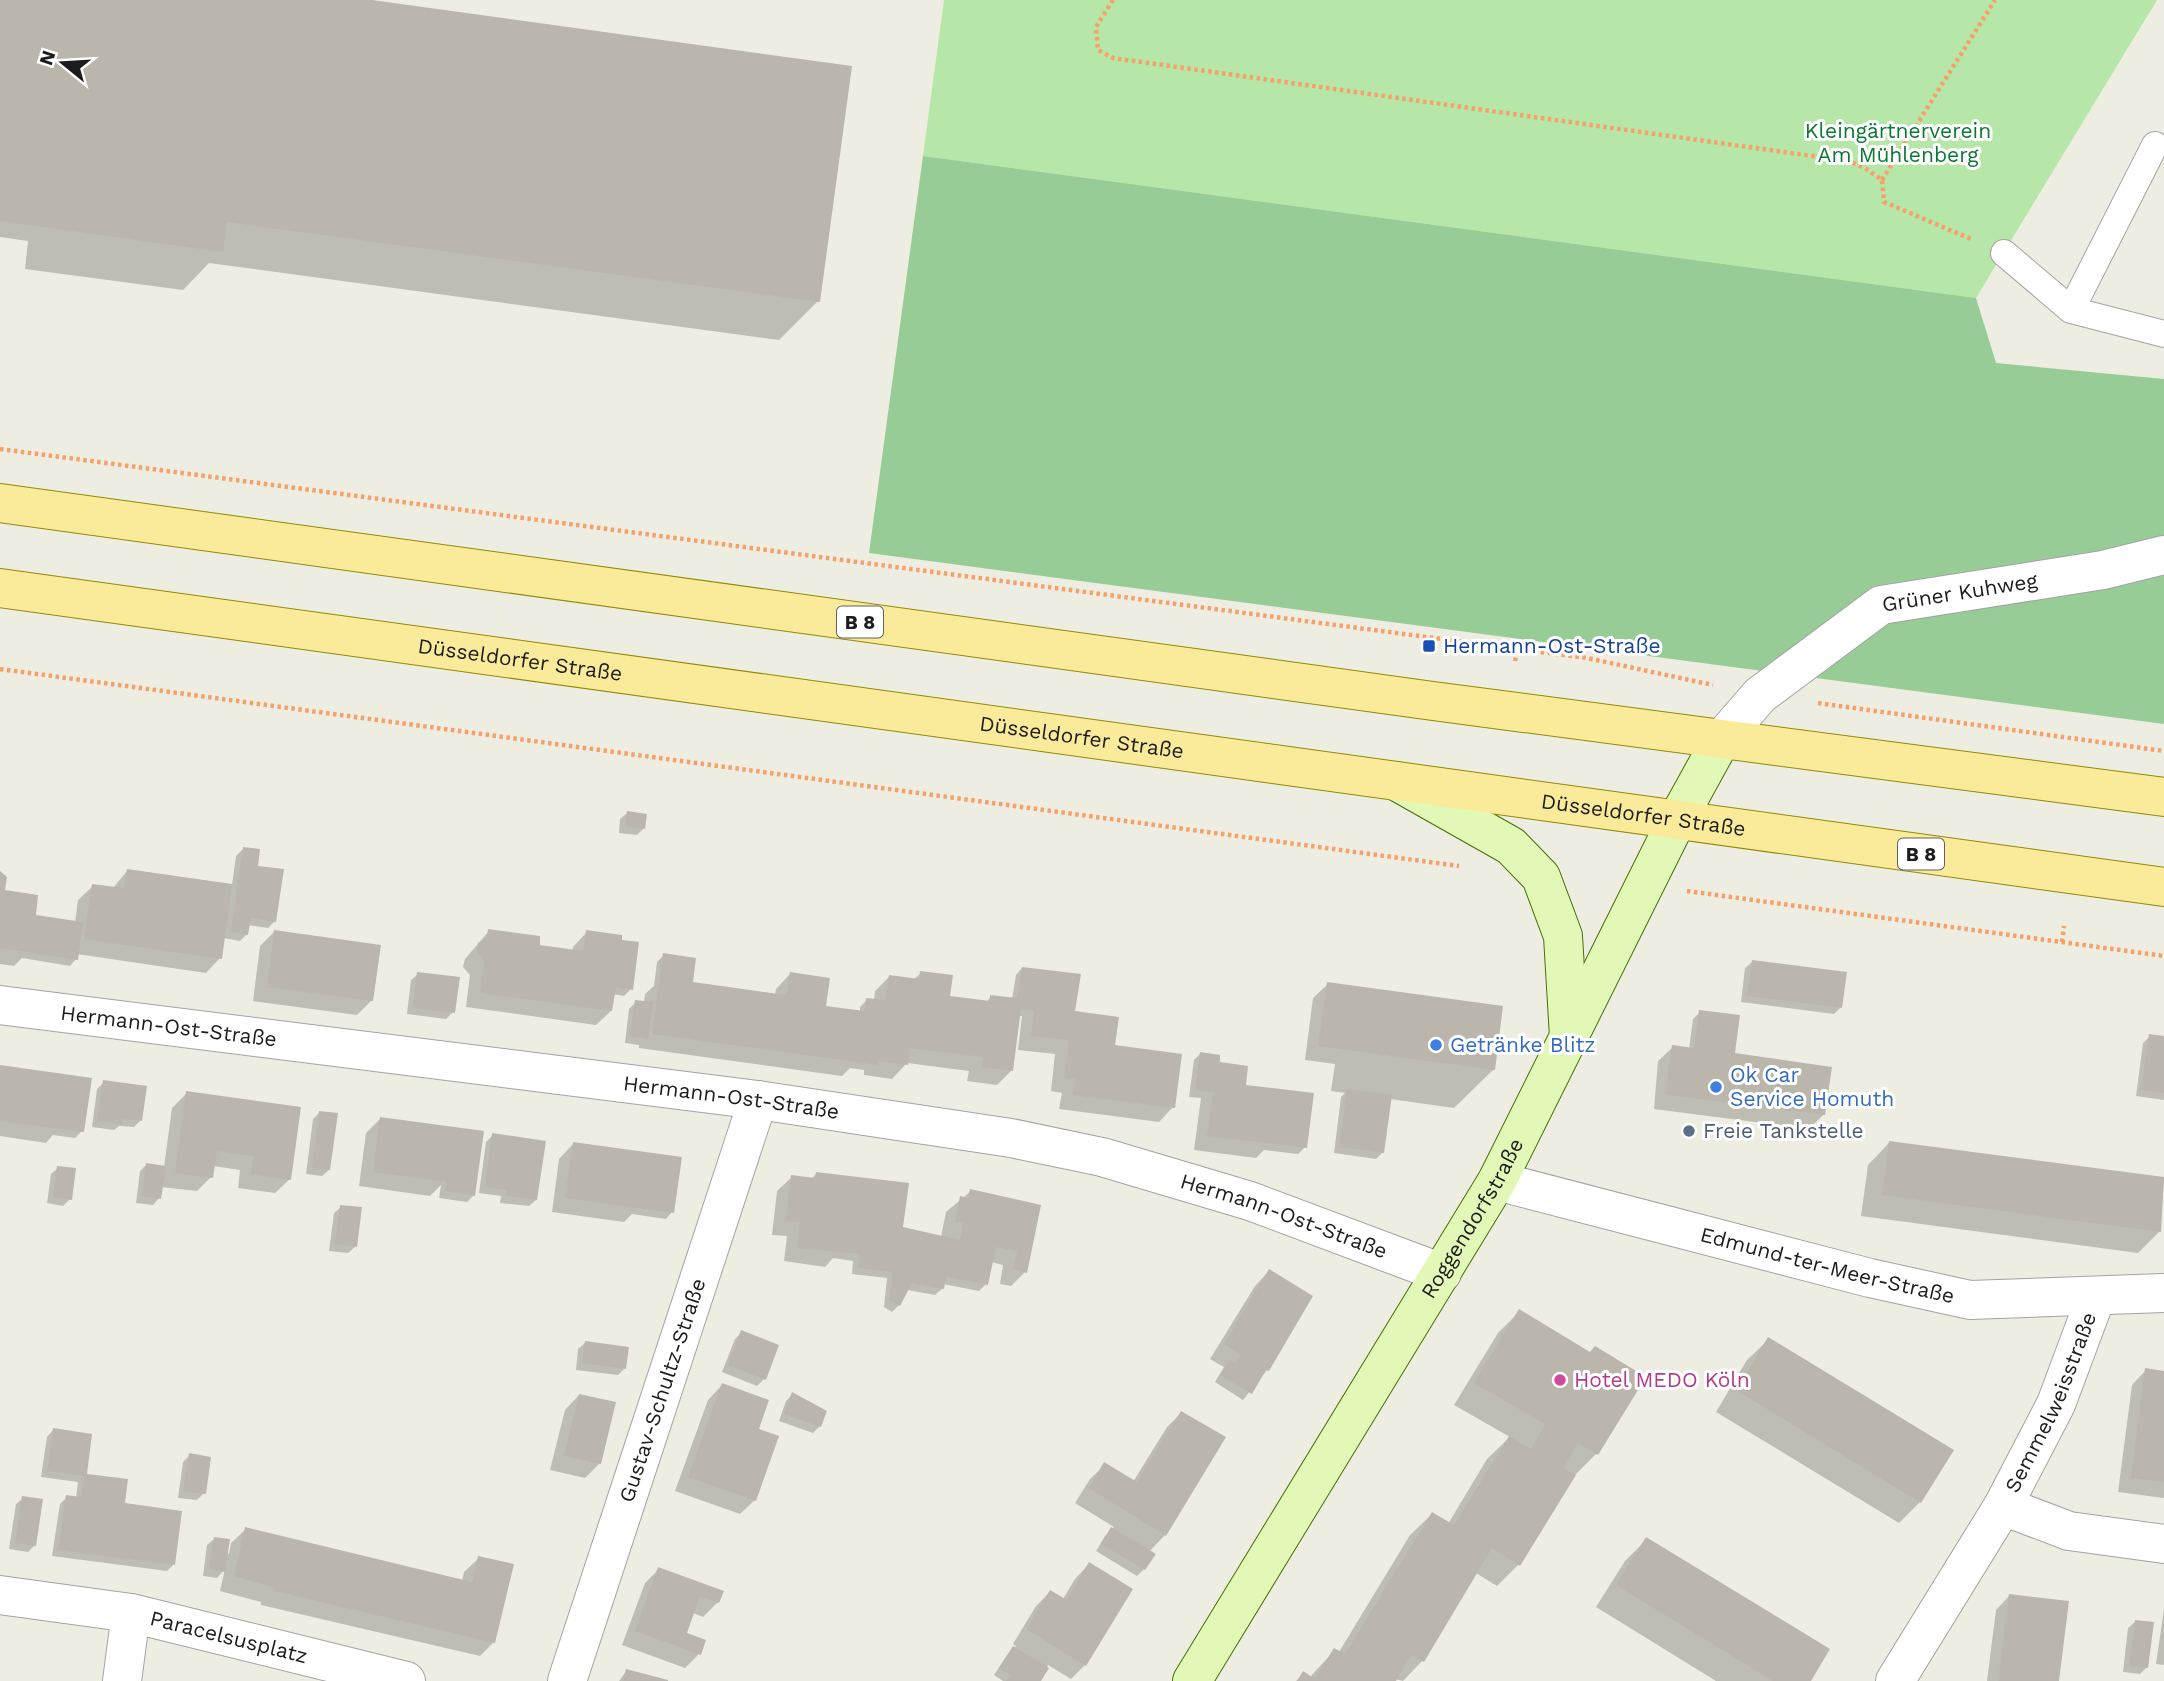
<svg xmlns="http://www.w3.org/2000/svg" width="2164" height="1681" viewBox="0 0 2164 1681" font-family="'Work Sans',sans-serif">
<rect width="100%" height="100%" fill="#eeede2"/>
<path fill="#b6e7a8" d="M 944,0 L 2157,0 L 1976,298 L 923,156 Z"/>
<path fill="#98cc97" d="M 923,156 L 1976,298 L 1996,363 L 2164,379 L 2164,724 L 869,553 Z"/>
<path fill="#0003" d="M 0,0 L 359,0 L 818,301 L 779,340 L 209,263 L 183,290 L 25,269 L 28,241 L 0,237 Z
M 627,813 L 644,828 L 637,835 L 619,833 L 620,819 Z
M 243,849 L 256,867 L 275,921 L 268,928 L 248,925 L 247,934 L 240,941 L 223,938 L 220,958 L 206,973 L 77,954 L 76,959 L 70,966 L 22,958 L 14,966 L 0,964 L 0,873 L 3,892 L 33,920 L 75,923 L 78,900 L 93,886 L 113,888 L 127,871 L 232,885 L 236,856 Z
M 489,931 L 538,946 L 572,951 L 573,947 L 587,932 L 631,989 L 624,996 L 613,994 L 611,1011 L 596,1025 L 466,1007 L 470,975 L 463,967 L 465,959 Z
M 274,932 L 372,1000 L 357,1015 L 253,1001 L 260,946 Z
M 664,955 L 691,984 L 775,995 L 776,989 L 790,974 L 825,1007 L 860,1012 L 860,1007 L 867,1000 L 874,1001 L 875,991 L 889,977 L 913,980 L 921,973 L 948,998 L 985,1003 L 991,997 L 1012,999 L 1016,975 L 1022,968 L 1113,1045 L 1173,1107 L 1159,1122 L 1059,1109 L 1062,1093 L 1051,1091 L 1055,1054 L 1018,1050 L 1022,1016 L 1019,1016 L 1011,1071 L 997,1085 L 967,1081 L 969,1071 L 907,1063 L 892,1079 L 864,1075 L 864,1070 L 850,1068 L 842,1076 L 639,1048 L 639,1045 L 625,1043 L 629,1009 L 636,1002 L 644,1003 L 645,994 L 654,986 L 657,962 Z
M 1752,962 L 1840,1008 L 1834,1014 L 1741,1002 L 1745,968 Z
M 418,974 L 453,1012 L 446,1019 L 407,1014 L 411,980 Z
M 1328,984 L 1494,1069 L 1454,1108 L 1390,1099 L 1383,1152 L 1376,1159 L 1334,1153 L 1341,1097 L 1345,1093 L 1331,1091 L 1335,1064 L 1305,1060 L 1313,998 Z
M 1700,1012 L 1733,1052 L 1824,1114 L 1809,1129 L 1654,1109 L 1658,1061 L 1673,1047 L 1689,1049 L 1693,1019 Z
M 2150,1036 L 2164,1038 L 2164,1100 L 2136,1096 L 2143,1043 Z
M 1200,1054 L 1218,1064 L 1244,1086 L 1305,1147 L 1298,1154 L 1264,1150 L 1256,1158 L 1194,1150 L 1201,1098 L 1189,1097 L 1194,1060 Z
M 0,1067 L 82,1131 L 75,1138 L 53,1135 L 46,1143 L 0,1136 Z
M 104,1082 L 140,1121 L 134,1127 L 119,1126 L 114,1130 L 92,1127 L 97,1089 Z
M 187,1093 L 290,1179 L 275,1193 L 238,1188 L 240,1170 L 213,1166 L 211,1177 L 197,1191 L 161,1187 L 159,1198 L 153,1205 L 136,1203 L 140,1171 L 146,1165 L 164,1167 L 172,1108 Z
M 320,1112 L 329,1170 L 322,1176 L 306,1174 L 313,1119 Z
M 380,1119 L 474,1195 L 467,1202 L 439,1198 L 441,1185 L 430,1196 L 359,1186 L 366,1133 Z
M 493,1135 L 536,1200 L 529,1206 L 500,1203 L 501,1196 L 479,1193 L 486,1142 Z
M 1889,1143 L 2164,1179 L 2160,1231 L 2138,1253 L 1861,1216 L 1868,1165 Z
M 573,1144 L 672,1212 L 666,1219 L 632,1214 L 624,1222 L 552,1212 L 559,1159 Z
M 58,1168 L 70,1199 L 63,1206 L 47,1203 L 51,1174 Z
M 816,1174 L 901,1229 L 941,1237 L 946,1212 L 971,1191 L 1039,1206 L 1025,1272 L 1011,1286 L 1000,1284 L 1003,1265 L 991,1262 L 986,1284 L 979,1291 L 943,1284 L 942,1289 L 935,1295 L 907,1290 L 899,1305 L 892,1312 L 884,1307 L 887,1278 L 852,1274 L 853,1261 L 833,1258 L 825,1267 L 784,1261 L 787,1236 L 772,1235 L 777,1191 L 792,1177 L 811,1179 Z
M 341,1207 L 355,1247 L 348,1253 L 329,1251 L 334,1213 Z
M 1269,1271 L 1267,1370 L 1243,1400 L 1215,1382 L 1224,1367 L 1210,1359 L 1255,1286 Z
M 1519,1312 L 1589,1354 L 1596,1454 L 1575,1475 L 1519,1564 L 1497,1586 L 1476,1573 L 1422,1661 L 1403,1681 L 1395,1679 L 1393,1681 L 1296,1681 L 1303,1674 L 1309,1678 L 1335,1650 L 1339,1652 L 1410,1535 L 1432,1514 L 1448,1524 L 1487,1459 L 1510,1437 L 1454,1405 L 1498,1333 Z
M 742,1332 L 764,1379 L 757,1386 L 722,1372 L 735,1339 Z
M 1769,1339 L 1920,1502 L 1899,1523 L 1716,1412 L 1747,1360 Z
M 585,1343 L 624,1369 L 618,1375 L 576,1370 L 578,1349 Z
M 2146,1370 L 2164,1372 L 2164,1498 L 2118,1492 L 2132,1385 Z
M 722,1385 L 757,1430 L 755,1500 L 740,1514 L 675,1491 L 708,1400 Z
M 793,1394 L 820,1426 L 813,1433 L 779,1421 L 786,1401 Z
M 579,1395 L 600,1463 L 585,1478 L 550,1470 L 565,1410 Z
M 1181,1413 L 1165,1535 L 1149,1552 L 1144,1569 L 1137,1576 L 1096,1551 L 1105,1536 L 1114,1527 L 1075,1503 L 1090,1479 L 1105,1465 L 1133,1482 L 1167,1427 Z
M 53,1430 L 85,1476 L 123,1505 L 173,1565 L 167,1571 L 52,1556 L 60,1504 L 67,1497 L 76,1498 L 78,1482 L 41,1477 L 47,1437 Z
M 190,1455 L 204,1493 L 197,1500 L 178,1498 L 183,1462 Z
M 23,1498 L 35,1545 L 28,1552 L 9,1549 L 16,1504 Z
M 246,1529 L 462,1581 L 464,1572 L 479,1558 L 494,1642 L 480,1656 L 261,1605 L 261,1602 L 220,1591 L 225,1569 L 217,1578 L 203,1576 L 207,1545 L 214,1539 L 229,1554 L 231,1543 Z
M 1647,1539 L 1809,1681 L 1716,1681 L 1596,1607 L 1625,1561 Z
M 1089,1564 L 1085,1665 L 1071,1679 L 1048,1665 L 1039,1681 L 1003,1681 L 994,1675 L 1007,1655 L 1016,1646 L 1013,1644 L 1036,1606 L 1050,1592 L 1063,1599 L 1075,1579 Z
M 659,1569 L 718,1602 L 703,1617 L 693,1613 L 685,1634 L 699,1654 L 685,1668 L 622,1645 L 645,1583 Z
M 2010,1595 L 2057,1681 L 1987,1681 L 1996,1610 Z
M 2164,1609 L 2164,1665 L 2156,1664 Z
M 2135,1622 L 2146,1668 L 2140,1674 L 2123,1672 L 2128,1628 Z
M 627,1670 L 665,1681 L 619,1681 Z"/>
<path fill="#bab6ac" d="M 0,0 L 372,0 L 852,66 L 820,302 L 227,222 L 223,252 L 0,221 Z
M 627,811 L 647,814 L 645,829 L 625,826 Z
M 243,847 L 260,849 L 258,866 L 284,869 L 276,922 L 251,918 L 248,935 L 231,932 Z
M 127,869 L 232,884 L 222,959 L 84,939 L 92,884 L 124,888 Z
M 0,871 L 7,877 L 5,890 L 38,895 L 36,915 L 83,922 L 78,960 L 0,948 Z
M 488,929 L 540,936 L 540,945 L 583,951 L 586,930 L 622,935 L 622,940 L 639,942 L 633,990 L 616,987 L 612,1011 L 480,993 L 484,960 L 477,952 L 478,943 L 487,937 Z
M 274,930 L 381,945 L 373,1001 L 267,987 Z
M 663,953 L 696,958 L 693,982 L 786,995 L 790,972 L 830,978 L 826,1006 L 864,1011 L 866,998 L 885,1000 L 889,975 L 919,979 L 920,971 L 953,975 L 950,996 L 990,1001 L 990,995 L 1017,998 L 1022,967 L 1081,974 L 1075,1011 L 1119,1017 L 1115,1045 L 1182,1054 L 1175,1108 L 1073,1095 L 1075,1079 L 1064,1078 L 1069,1040 L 1031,1036 L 1034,1011 L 1021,1009 L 1013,1071 L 981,1067 L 983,1057 L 910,1048 L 908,1065 L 878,1061 L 878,1065 L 652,1034 Z
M 1752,960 L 1847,972 L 1842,1008 L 1747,996 Z
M 417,972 L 460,977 L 455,1013 L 413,1008 Z
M 1327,982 L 1503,1006 L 1495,1070 L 1318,1046 Z
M 635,1000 L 653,1002 L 648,1039 L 630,1036 Z
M 1699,1010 L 1740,1015 L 1735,1053 L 1832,1067 L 1825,1115 L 1667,1095 L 1666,1086 L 1672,1045 L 1694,1048 Z
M 2149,1034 L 2164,1036 L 2164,1093 L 2141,1090 Z
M 1200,1052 L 1220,1055 L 1220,1062 L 1248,1066 L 1246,1085 L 1314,1093 L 1307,1148 L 1207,1136 L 1213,1093 L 1195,1090 Z
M 0,1065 L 92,1078 L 84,1132 L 0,1121 Z
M 103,1080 L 147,1086 L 142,1121 L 123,1119 L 123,1124 L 97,1121 Z
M 1347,1089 L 1392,1095 L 1384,1153 L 1339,1147 Z
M 186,1091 L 301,1107 L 291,1180 L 251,1174 L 254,1156 L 217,1151 L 213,1178 L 175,1173 Z
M 319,1111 L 338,1113 L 330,1170 L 312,1168 Z
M 380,1117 L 484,1131 L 475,1196 L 445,1191 L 446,1182 L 373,1172 Z
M 492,1133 L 546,1141 L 537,1200 L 506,1196 L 507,1190 L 485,1187 Z
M 1889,1141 L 2164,1177 L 2161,1232 L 1882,1195 Z
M 573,1142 L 682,1157 L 674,1213 L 565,1198 Z
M 146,1163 L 166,1166 L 161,1199 L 142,1196 Z
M 57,1166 L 76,1168 L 72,1200 L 53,1197 Z
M 816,1172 L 909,1183 L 903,1227 L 960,1240 L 963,1223 L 955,1222 L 960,1196 L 968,1198 L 970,1189 L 1041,1205 L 1027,1273 L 1013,1269 L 1017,1251 L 996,1247 L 988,1285 L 946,1277 L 944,1289 L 912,1283 L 900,1306 L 889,1300 L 893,1272 L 858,1268 L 859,1254 L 797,1248 L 800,1222 L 786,1221 L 791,1175 L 815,1178 Z
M 340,1205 L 362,1207 L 357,1247 L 335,1244 Z
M 1269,1269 L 1313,1296 L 1269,1371 L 1266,1370 L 1252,1394 L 1220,1375 L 1230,1360 L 1235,1363 L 1241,1355 L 1224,1344 Z
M 1519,1309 L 1590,1352 L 1595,1346 L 1646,1377 L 1598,1455 L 1578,1443 L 1563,1468 L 1576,1475 L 1520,1566 L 1492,1548 L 1424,1662 L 1411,1655 L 1396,1681 L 1297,1681 L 1303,1671 L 1315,1679 L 1334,1648 L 1345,1654 L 1432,1512 L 1454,1525 L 1509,1436 L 1531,1449 L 1545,1424 L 1474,1383 Z
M 741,1330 L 779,1345 L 766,1380 L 728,1365 Z
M 1768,1337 L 1954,1450 L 1921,1503 L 1736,1390 Z
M 585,1341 L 629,1347 L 626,1369 L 582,1363 Z
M 2145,1368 L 2164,1371 L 2164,1482 L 2131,1478 Z
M 722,1383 L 769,1400 L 759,1429 L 779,1436 L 756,1501 L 688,1477 Z
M 792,1392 L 827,1411 L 821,1427 L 784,1414 Z
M 579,1394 L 616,1402 L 601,1464 L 564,1456 Z
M 1181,1411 L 1226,1437 L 1166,1536 L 1089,1488 L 1104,1462 L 1137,1482 Z
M 53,1428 L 92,1434 L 87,1474 L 128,1479 L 125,1503 L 182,1511 L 175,1565 L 58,1550 L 66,1495 L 81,1497 L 84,1476 L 47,1471 Z
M 189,1453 L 211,1457 L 206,1494 L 183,1491 Z
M 22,1496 L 43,1499 L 36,1546 L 15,1543 Z
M 245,1527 L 472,1582 L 478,1556 L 514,1564 L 495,1643 L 275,1591 L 275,1588 L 234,1576 Z
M 1111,1527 L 1156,1554 L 1145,1570 L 1101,1544 Z
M 214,1537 L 230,1539 L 225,1572 L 209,1569 Z
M 1646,1537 L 1830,1649 L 1811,1681 L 1773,1681 L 1616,1585 Z
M 1089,1562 L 1133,1589 L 1086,1666 L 1026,1629 L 1050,1590 L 1067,1600 Z
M 658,1567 L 724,1591 L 719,1603 L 700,1596 L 687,1633 L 706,1640 L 701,1655 L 635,1631 Z
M 2009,1594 L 2069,1601 L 2059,1681 L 1998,1681 Z
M 2135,1620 L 2154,1622 L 2148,1668 L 2129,1666 Z
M 1013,1646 L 1049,1668 L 1041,1681 L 1006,1681 L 1010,1675 L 999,1668 Z
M 626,1669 L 668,1680 L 668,1681 L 623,1681 Z"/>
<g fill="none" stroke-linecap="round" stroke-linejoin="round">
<defs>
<path id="lane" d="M 2004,253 L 2071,310 L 2164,334
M 2071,310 L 2155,145"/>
<g id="street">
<path id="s1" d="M 1721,740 L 1760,695 L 1881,605 L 2103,570 L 2164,555"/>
<path id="s2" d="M 0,1005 L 758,1100 L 1011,1138 L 1102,1157 L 1250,1201 L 1442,1273"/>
<path id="s3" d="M 1497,1181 L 1870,1278 L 1970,1300 L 2164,1293"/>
<path d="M 2003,1506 L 2069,1531 L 2164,1544"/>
<path id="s4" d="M 0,1595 L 131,1613 L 406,1681"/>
<path d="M 122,1681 L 131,1613"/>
<path id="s5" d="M 567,1681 L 758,1100"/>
<path id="s6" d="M 1895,1681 L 2003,1506 L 2056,1404 L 2096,1297"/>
</g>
<g id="secondary">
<path d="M 1396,781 L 1511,846 L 1541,877 L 1563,936 L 1569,1037"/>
<path id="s7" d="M 1192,1681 L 1497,1181 L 1677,820 L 1721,740"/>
</g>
<g id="primary">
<path d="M 0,503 L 1433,701 L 2164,797"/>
<path id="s8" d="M 0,588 L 2164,887"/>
</g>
</defs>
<use href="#lane" stroke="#a3a3a3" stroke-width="28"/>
<use href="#street" stroke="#a3a3a3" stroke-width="40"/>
<use href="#secondary" stroke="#477007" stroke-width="40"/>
<use href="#primary" stroke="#928a03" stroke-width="40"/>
<path stroke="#f7a06a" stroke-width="4.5" stroke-dasharray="3.5 3.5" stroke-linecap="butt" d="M 1113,0 L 1096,27 L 1098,50 L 1113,58 L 1848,161 L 1865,168 L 1882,180 L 1884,202 L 1971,239
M 1882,180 L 1995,0
M 0,449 L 1518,649 L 1587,658 L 1713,685
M 1515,661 L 1518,649
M 0,669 L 1459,866
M 1818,703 L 2164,751
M 1687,891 L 2164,956
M 2062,942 L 2064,926"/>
<use href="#lane" stroke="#fff" stroke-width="26"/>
<use href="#street" stroke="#fff" stroke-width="38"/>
<use href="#secondary" stroke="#e2f8b6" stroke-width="38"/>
<use href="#primary" stroke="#faeb9b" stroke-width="38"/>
</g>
<rect fill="#1a4fb4" stroke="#fff" stroke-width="2.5" x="1422" y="639" width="14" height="14" rx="3.5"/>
<g fill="#3f7fe0" stroke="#fff" stroke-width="2.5">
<circle cx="1436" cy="1045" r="7"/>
<circle cx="1716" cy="1087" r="7"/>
</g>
<circle fill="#5c6f8a" stroke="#fff" stroke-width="2.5" cx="1689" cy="1131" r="7"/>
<circle fill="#d1479c" stroke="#fff" stroke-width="2.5" cx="1560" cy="1380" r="7"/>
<g text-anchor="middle" stroke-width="6" stroke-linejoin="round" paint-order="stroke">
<g fill="#fff" stroke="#606060" stroke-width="2">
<rect x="837" y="606.5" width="46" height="31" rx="5"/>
<rect x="1898" y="838.5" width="46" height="31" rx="5"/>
</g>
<g font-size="19" font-weight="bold" fill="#1c1c1c">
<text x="860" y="629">B 8</text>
<text x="1921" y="861">B 8</text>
</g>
<g font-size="21" fill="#0d7734" stroke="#fff">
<text x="1898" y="138">Kleingärtnerverein<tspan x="1898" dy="24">Am Mühlenberg</tspan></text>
</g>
<g font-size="21" fill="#1c1c1c" stroke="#fff">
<text dy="7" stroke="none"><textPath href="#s1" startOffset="290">Grüner Kuhweg</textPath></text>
<text dy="7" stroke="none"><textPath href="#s8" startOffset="525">Düsseldorfer Straße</textPath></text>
<text dy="7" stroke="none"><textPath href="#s8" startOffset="1092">Düsseldorfer Straße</textPath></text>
<text dy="7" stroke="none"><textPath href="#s8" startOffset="1659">Düsseldorfer Straße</textPath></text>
<text dy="7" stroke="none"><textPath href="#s2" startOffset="170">Hermann-Ost-Straße</textPath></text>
<text dy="7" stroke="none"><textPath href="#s2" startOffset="737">Hermann-Ost-Straße</textPath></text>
<text dy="7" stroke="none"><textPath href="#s2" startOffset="1304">Hermann-Ost-Straße</textPath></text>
<text dy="7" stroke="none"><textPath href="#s7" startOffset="541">Roggendorfstraße</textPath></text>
<text dy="7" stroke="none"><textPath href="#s3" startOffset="341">Edmund-ter-Meer-Straße</textPath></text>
<text dy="7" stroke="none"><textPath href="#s5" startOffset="306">Gustav-Schultz-Straße</textPath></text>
<text dy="7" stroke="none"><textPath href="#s6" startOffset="320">Semmelweisstraße</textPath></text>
<text dy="7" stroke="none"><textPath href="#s4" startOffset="233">Paracelsusplatz</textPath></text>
</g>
<g font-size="21" fill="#164399" stroke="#fff" text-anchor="start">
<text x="1443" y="653">Hermann-Ost-Straße</text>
</g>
<g font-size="21" fill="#366cbe" stroke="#fff" text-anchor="start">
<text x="1450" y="1052">Getränke Blitz</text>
<text x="1730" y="1082">Ok Car<tspan x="1730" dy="24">Service Homuth</tspan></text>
</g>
<g font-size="21" fill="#4e5e75" stroke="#fff" text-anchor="start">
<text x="1703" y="1138">Freie Tankstelle</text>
</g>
<g font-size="21" fill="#b23c85" stroke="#fff" text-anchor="start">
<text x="1574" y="1387">Hotel MEDO Köln</text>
</g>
</g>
<g transform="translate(63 63) rotate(288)" stroke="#ffffff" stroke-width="5" paint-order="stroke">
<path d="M0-5L12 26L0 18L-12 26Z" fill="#1c1c1c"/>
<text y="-10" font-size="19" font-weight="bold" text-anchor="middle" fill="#1c1c1c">N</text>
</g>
</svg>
